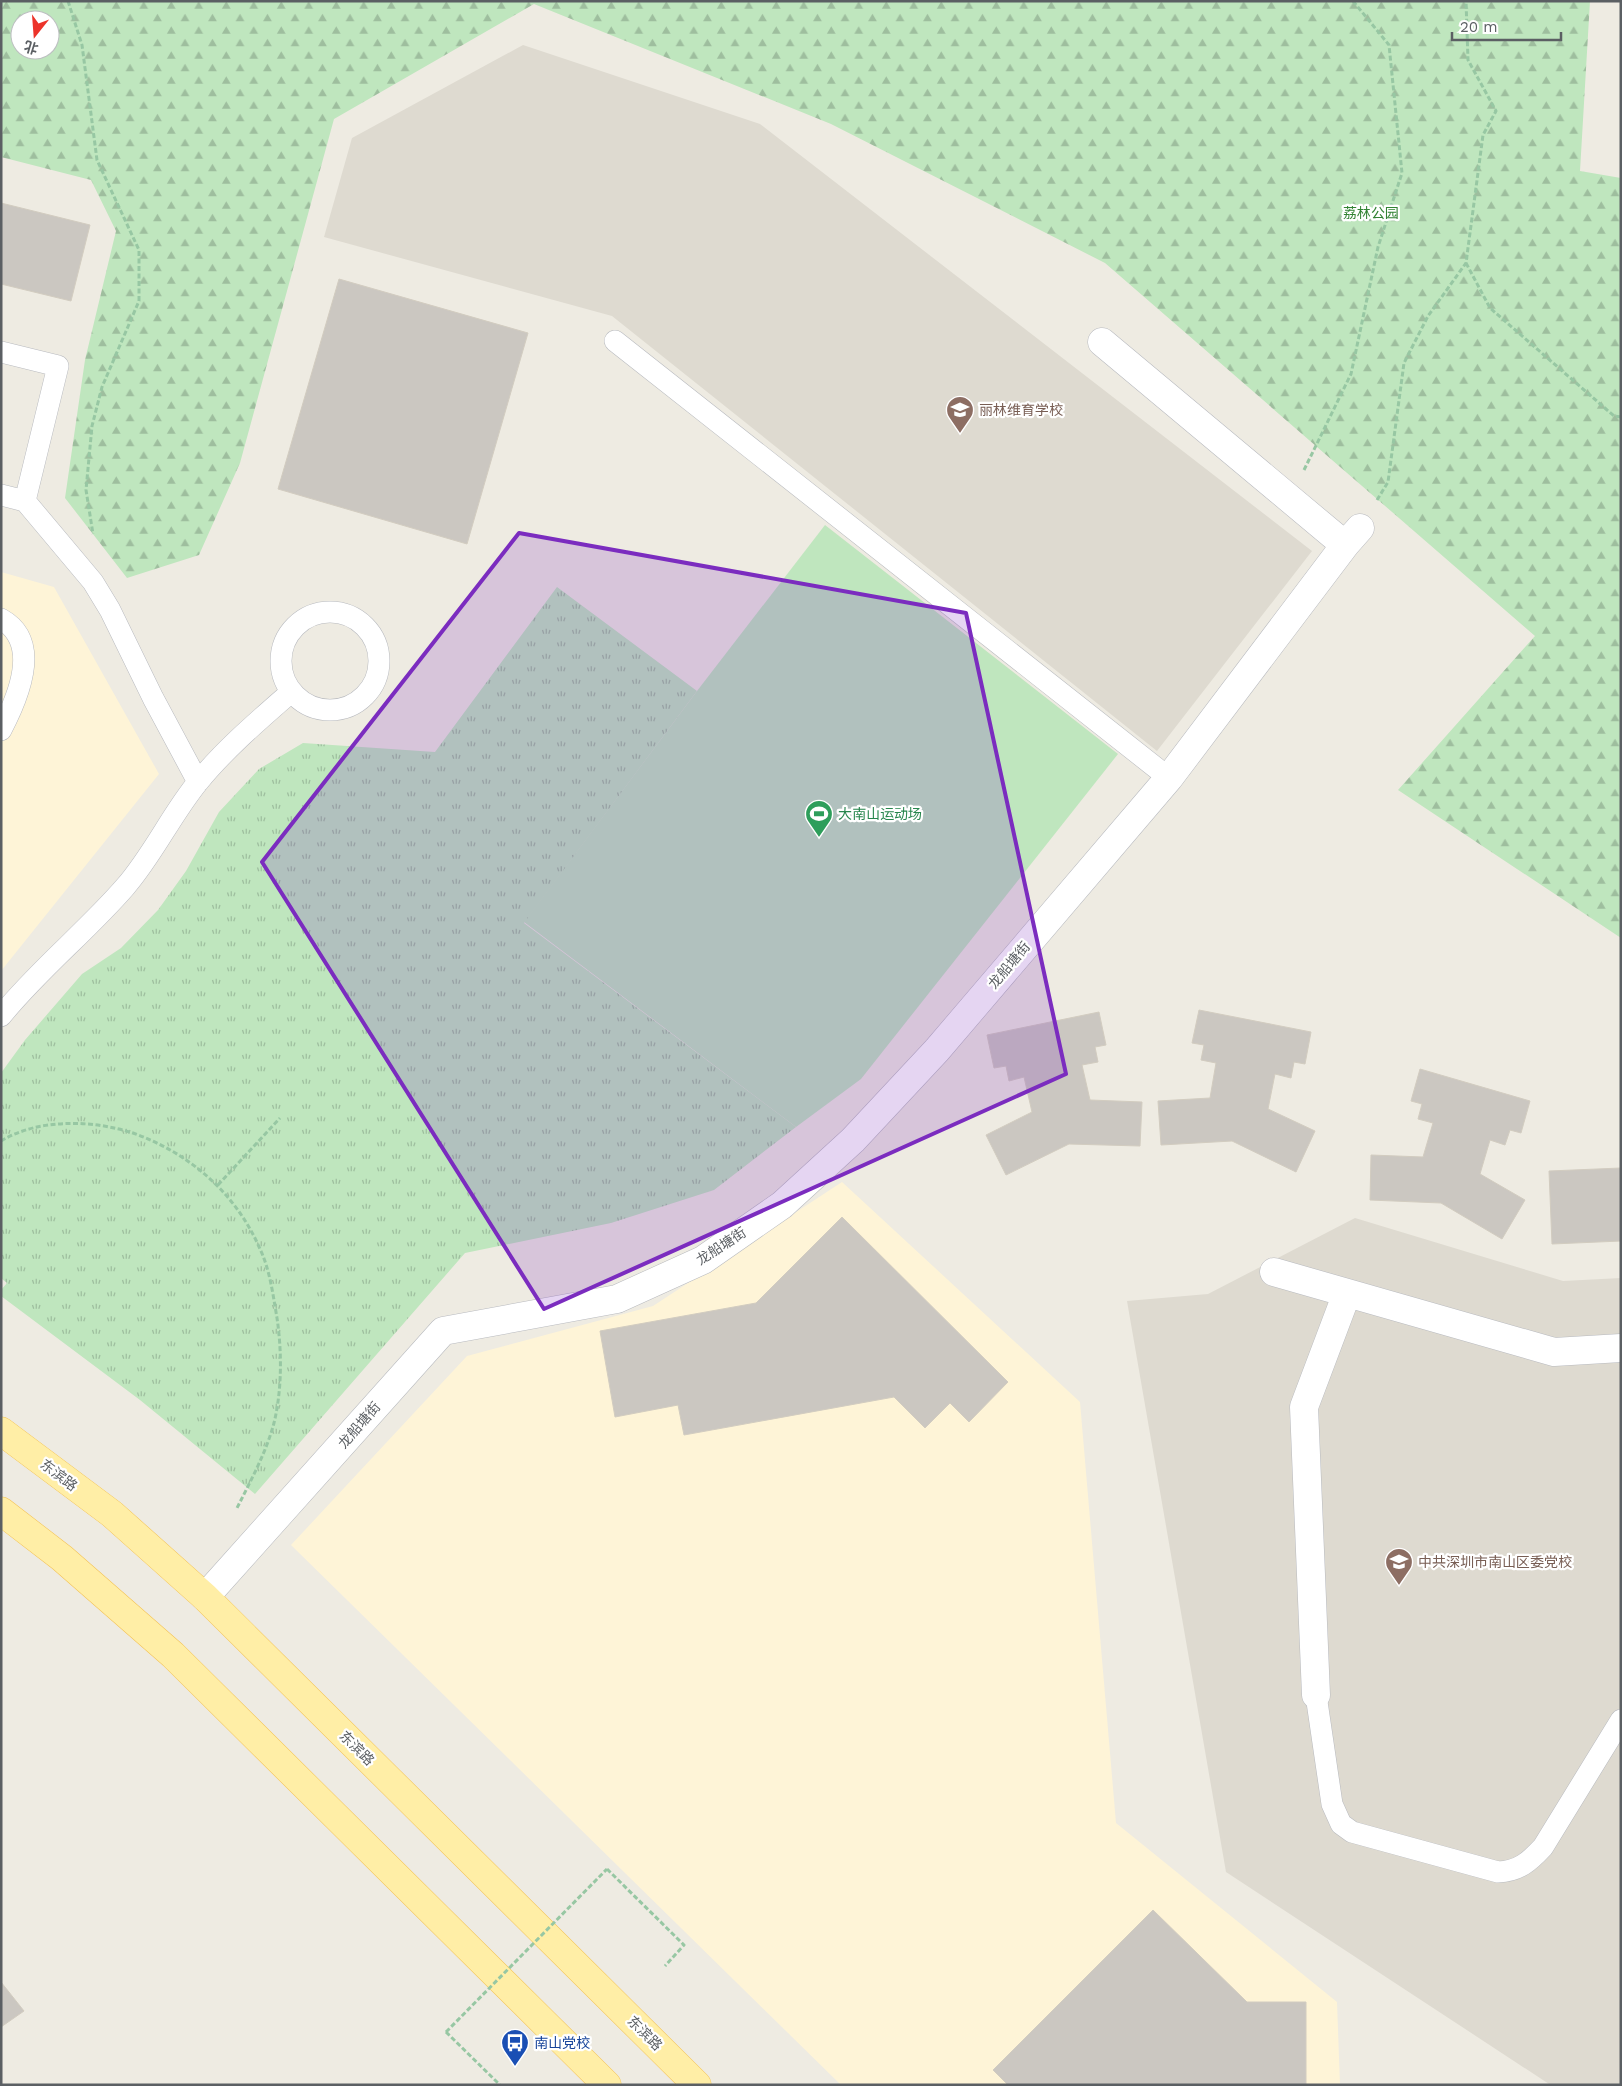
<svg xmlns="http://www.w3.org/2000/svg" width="1622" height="2086" viewBox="0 0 1622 2086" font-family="'Work Sans','Noto Sans SC',sans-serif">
<defs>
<pattern id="forest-firs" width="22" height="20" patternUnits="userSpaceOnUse" patternTransform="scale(1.25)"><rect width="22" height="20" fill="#bfe6be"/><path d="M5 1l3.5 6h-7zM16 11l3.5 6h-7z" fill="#9ebe9e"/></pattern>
<pattern id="park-tufts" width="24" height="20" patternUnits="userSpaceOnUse" patternTransform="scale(1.25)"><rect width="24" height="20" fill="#bfe6be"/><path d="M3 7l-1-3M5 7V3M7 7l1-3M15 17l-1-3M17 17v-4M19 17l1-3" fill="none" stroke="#9ebe9e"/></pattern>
</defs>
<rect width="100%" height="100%" fill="#eeebe2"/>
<path fill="#fef4d7" d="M 1,572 L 54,587 L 159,774 L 1,971 Z
M 842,1182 L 1080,1402 L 1116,1823 L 1337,2002 L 1340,2085 L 841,2085 L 291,1545 L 467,1356 L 653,1306 Z"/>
<path fill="#dedad0" d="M 523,45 L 760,124 L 1312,551 L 1157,751 L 612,316 L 324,237 L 352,138 Z
M 1355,1218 L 1563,1281 L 1621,1278 L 1621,2085 L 1549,2084 L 1226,1872 L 1127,1301 L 1208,1294 Z"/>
<path fill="#bfe6be" d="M 825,525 L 1118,754 L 861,1079 L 796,1127 L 524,922 L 697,691 Z"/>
<path fill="url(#forest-firs)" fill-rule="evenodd" d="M 1,1 L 1590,1 L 1580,171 L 1621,178 L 1621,938 L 1398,790 L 1535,636 L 1105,263 L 831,124 L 534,4 L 334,119 L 240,463 L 199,555 L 127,578 L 65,498 L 85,360 L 116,231 L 91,180 L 1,157 ZM 20,20 L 50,20 L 50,50 L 20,50 Z"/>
<path fill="url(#park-tufts)" d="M 557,587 L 697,691 L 524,923 L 796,1127 L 714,1190 L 611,1223 L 465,1253 L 255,1494 L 140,1400 L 1,1296 L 1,1290 L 7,1283 L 1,1278 L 1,1073 L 25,1040 L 82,974 L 121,948 L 158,910 L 186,871 L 219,812 L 259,769 L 303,743 L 435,752 Z"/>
<path fill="#cbc7c1" stroke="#d2ccc0" d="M 1,203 L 90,225 L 71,301 L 1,284 Z
M 339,279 L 528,333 L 467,544 L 278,489 Z
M 1199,1010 L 1311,1032 L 1305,1064 L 1294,1062 L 1291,1078 L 1275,1074 L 1268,1109 L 1315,1131 L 1296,1172 L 1232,1141 L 1161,1145 L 1158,1101 L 1210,1098 L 1216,1063 L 1201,1060 L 1204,1045 L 1192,1043 Z
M 1099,1012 L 1106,1045 L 1095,1047 L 1098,1062 L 1082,1065 L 1090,1100 L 1142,1102 L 1140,1146 L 1069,1144 L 1006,1175 L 986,1135 L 1032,1112 L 1024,1077 L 1009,1081 L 1006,1066 L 994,1068 L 987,1035 Z
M 1420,1069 L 1530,1101 L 1521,1133 L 1510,1130 L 1505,1145 L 1490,1140 L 1480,1174 L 1525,1200 L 1502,1239 L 1441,1203 L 1370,1200 L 1371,1155 L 1423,1157 L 1433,1123 L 1418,1119 L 1422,1104 L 1411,1101 Z
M 1621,1168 L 1621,1241 L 1552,1244 L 1549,1171 Z
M 842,1217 L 1008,1382 L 969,1422 L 950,1403 L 925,1428 L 894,1397 L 684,1435 L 678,1405 L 615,1417 L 600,1331 L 756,1303 Z
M 1153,1910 L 1247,2002 L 1306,2002 L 1306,2085 L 1008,2085 L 993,2070 Z
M 1,1982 L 24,2011 L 1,2027 Z"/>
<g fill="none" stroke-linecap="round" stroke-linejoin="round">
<defs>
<path id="service" d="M 615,341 L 1169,778
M 1,352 L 58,366 L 25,501
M 1,495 L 25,501 L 93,582 L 110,610 L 153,698 L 198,782
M281 661a49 49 0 1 1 98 0a49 49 0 1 1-98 0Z
M 1,619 C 42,642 18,698 1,730
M 1,1016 C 38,970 86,932 125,887 C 153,855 171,815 198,782 C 225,749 259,720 291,692
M 1316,1695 L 1332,1804 L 1341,1824 L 1352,1832 L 1498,1872 C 1519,1871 1529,1862 1543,1847 L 1621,1720"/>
<path id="minor" d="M 1102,342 L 1345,545
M 1274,1272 L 1554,1352 L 1621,1348
M 205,1597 L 443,1331 L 617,1299 L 703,1260 L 782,1205 L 853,1140 L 937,1050 L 1169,778 L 1345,545 L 1360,528
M 1316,1695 L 1304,1407 L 1347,1293"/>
<path id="primary" d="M 1,1431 L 112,1514 L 205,1597 L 697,2085
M 1,1511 L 62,1558 L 173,1655 L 607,2085"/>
</defs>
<use href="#service" stroke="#b8babf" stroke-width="22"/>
<use href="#minor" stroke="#b8babf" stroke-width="29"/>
<use href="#primary" stroke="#f4c255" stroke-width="29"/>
<path stroke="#97c7a3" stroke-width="3" stroke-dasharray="5 2.5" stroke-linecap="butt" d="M 68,1 L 82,45 L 97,160 L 139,250 L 139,301 L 102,387 L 92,426 L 86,490 L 93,534
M 1466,263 L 1490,308 L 1614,416 L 1621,417
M 1304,470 L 1351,374 L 1378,247 L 1402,173 L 1389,45 L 1353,1
M 1377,500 L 1388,482 L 1404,363 L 1428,316 L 1466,263 L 1483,135 L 1496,111 L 1468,60 L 1466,1
M 1,1141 C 39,1118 93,1120 133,1133 C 189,1153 236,1193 260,1249 C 270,1270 273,1295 277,1318 C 282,1352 282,1390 274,1423 C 266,1453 250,1482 236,1510
M 218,1185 L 280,1118
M 607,1869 L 684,1945 L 665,1966
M 446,2032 L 500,2085"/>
<use href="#service" stroke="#fff" stroke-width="21"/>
<use href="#minor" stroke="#fff" stroke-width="28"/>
<use href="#primary" stroke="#ffeea6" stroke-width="28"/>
<path stroke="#97c7a3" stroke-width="3" stroke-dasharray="5 2.5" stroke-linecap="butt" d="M 446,2032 L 607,1869"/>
</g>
<path fill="#7b2cbf" fill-opacity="0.2" stroke="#7b2cbf" stroke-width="4" stroke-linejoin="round" d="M 519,533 L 966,613 L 1066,1074 L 544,1309 L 262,862 Z"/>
<defs>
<symbol id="school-pin" viewBox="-11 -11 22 30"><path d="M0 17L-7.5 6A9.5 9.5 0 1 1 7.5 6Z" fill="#8d6e63" stroke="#fff"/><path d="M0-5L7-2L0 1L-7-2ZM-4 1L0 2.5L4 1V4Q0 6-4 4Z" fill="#fff"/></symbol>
<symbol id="stadium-pin" viewBox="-11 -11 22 30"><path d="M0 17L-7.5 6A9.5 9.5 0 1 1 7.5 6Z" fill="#2e9e5b" stroke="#fff"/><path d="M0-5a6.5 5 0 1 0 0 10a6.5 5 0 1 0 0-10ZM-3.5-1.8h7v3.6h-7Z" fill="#fff"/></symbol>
<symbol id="bus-pin" viewBox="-11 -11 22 30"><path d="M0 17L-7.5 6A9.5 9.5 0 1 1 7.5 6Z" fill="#1a4fb4" stroke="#fff"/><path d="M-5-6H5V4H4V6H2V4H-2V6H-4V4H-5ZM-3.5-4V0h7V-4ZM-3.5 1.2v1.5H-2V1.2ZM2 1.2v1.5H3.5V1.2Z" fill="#fff"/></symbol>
</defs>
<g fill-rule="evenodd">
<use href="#school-pin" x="944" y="394" width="32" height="43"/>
<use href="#stadium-pin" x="803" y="798" width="32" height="43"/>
<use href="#school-pin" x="1383" y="1546" width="32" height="43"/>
<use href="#bus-pin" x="499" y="2027" width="32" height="43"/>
</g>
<g text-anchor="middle" stroke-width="4.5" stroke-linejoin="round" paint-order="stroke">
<g font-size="14" fill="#328333" stroke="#fff">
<text x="1371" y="218">荔林公园</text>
</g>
<g font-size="14" fill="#785e54" stroke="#fff" text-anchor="start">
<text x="979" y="415">丽林维育学校</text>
<text x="1418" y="1567">中共深圳市南山区委党校</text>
</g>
<g font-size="14" fill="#27864d" stroke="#fff" text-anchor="start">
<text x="838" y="819">大南山运动场</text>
</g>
<g font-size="14" fill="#5b5f63" stroke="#fff">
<text transform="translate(1009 965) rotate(-50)" y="5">龙船塘街</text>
<text transform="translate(721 1246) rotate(-33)" y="5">龙船塘街</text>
<text transform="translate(359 1425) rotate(-49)" y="5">龙船塘街</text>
<text transform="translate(59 1475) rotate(37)" y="5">东滨路</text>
<text transform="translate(357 1748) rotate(45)" y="5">东滨路</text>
<text transform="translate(645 2033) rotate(45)" y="5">东滨路</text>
</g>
<g font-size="14" fill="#164399" stroke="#fff" text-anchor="start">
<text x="534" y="2048">南山党校</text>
</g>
</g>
<rect width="1622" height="2086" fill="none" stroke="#5b5f63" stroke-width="5"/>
<g transform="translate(35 35) rotate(197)"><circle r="24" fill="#ffffff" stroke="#bdbfc1"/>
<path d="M0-4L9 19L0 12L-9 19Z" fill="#ec332a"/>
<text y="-8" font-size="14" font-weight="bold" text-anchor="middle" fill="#5b5f63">北</text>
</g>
<path d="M1452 32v8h109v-8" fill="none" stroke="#5b5f63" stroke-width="2.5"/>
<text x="1460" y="32" font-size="15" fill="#5b5f63" stroke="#ffffff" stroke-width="4" paint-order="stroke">20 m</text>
</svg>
